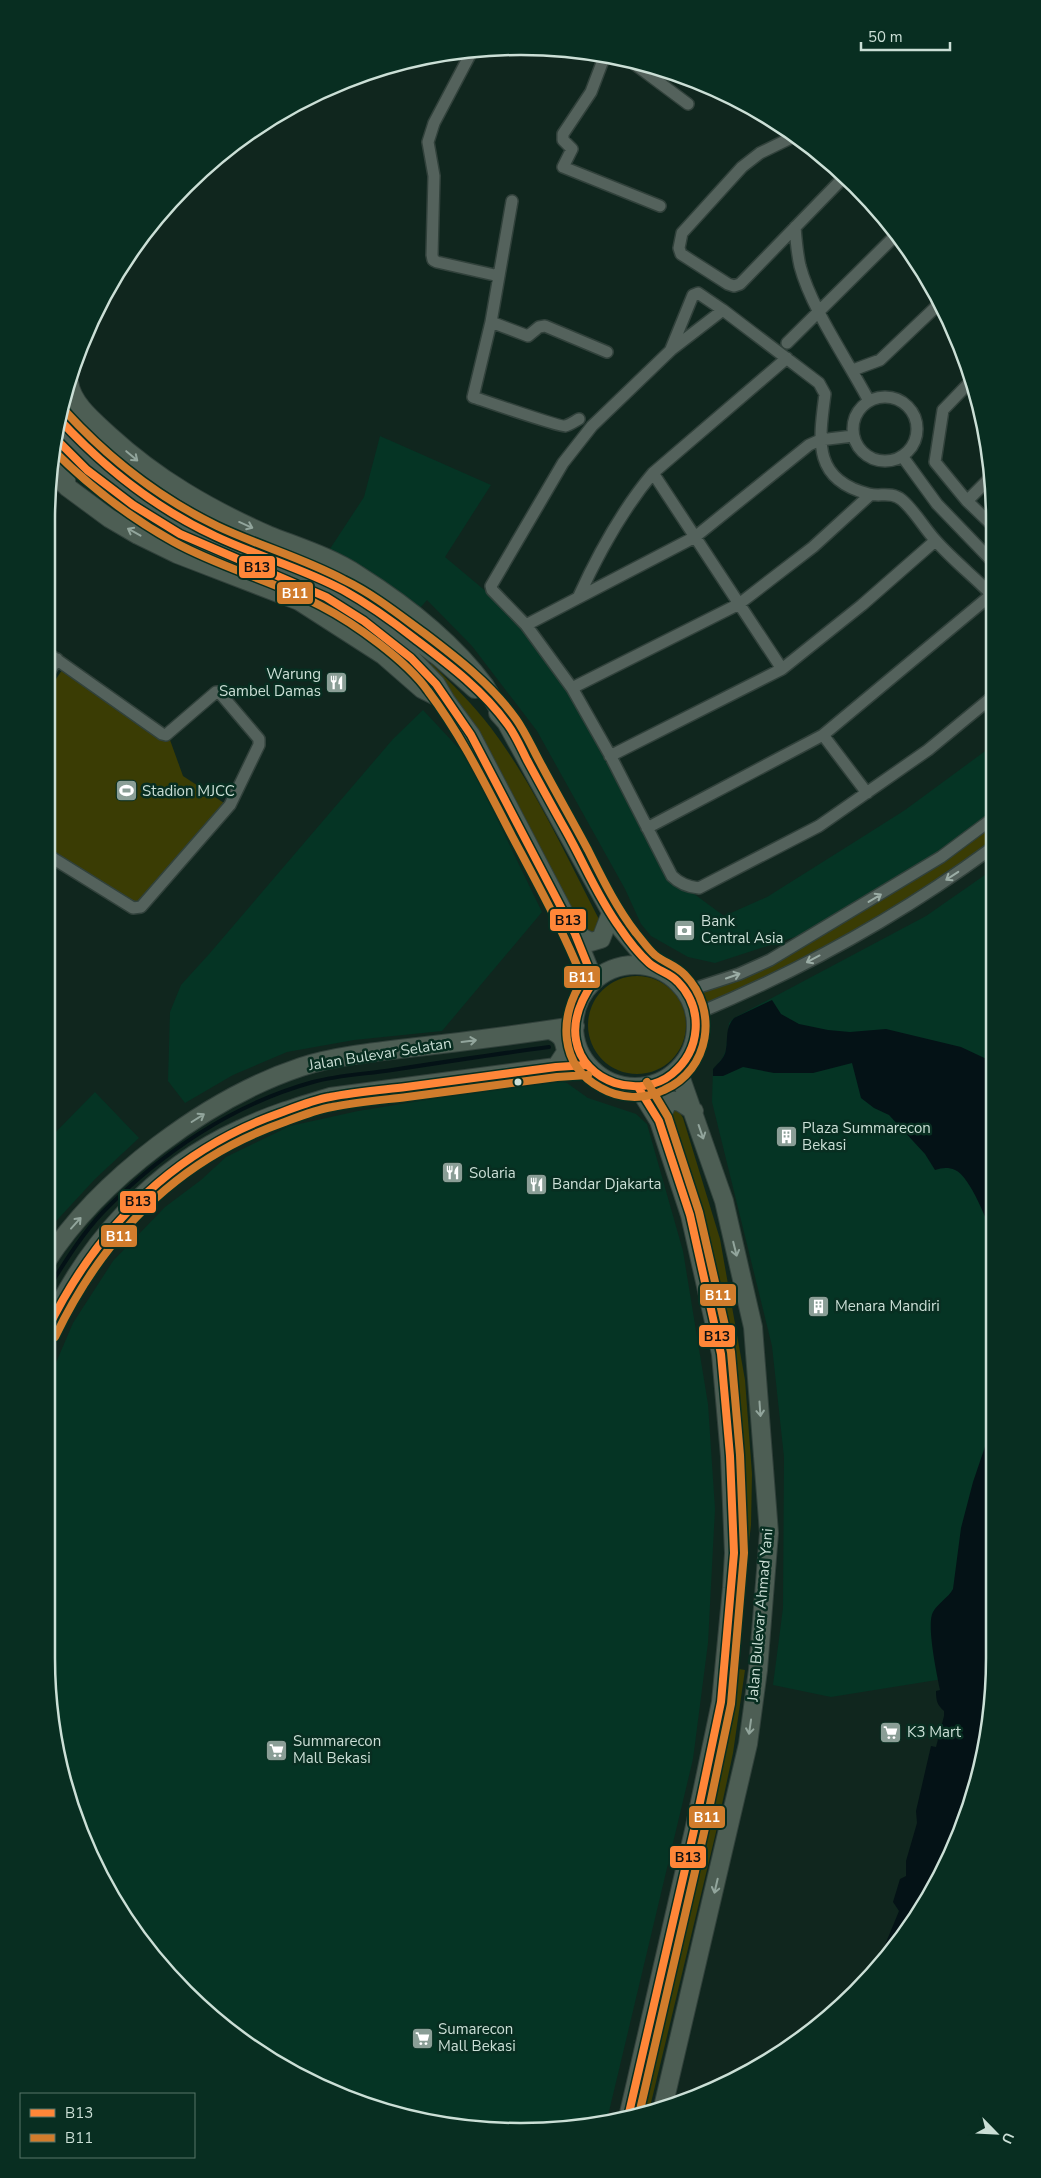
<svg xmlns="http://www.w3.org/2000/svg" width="1041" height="2178" viewBox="0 0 1041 2178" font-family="'Nunito Sans',sans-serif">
<rect width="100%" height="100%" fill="#10261e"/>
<path fill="#053424" d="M 380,436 L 491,485 L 445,557 L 526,625 L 572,688 L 678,882 L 724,916 L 767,897 L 864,836 L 905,810 L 992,746 L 992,816 L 908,877 L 813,931 L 715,963 L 688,957 L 651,936 L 641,924 L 625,889 L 537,731 L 472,646 L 427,600 L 414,615 L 324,558 L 364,497 Z
M 423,710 L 467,757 L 542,912 L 442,1031 L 354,1040 L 287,1052 L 233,1075 L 185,1103 L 168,1081 L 170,1012 L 181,985 L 210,953 L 393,739 Z
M 992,870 L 993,1671 L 831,1697 L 773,1685 L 783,1608 L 784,1457 L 772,1346 L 712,1102 L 713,1069 L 722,1059 L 726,1050 L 729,1023 L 734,1018 L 926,916 Z
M 554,1079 L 567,1083 L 588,1098 L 636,1114 L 647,1124 L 683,1251 L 708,1404 L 715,1509 L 708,1643 L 693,1759 L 607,2120 L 582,2128 L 428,2123 L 283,2068 L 208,2014 L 144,1946 L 72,1810 L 46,1657 L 46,1386 L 73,1323 L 113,1261 L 165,1207 L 201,1180 L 226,1157 L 290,1126 L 358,1111 Z
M 95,1092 L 139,1138 L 95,1179 L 46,1232 L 46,1142 Z"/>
<path fill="#3a3c04" d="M 431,663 C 452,684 473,704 491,728 C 535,786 568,860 602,925 L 596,936 L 583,932 L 472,721 L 429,667 Z
M 62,670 L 170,740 L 183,776 L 227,805 L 137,906 L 46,847 L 46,694 Z
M 992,818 L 992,848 L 838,946 L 696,1014 L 687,991 L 770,960 Z
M588 1025a49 49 0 1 1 98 0a49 49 0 1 1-98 0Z
M 677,1108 L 683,1118 L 720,1239 L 745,1380 L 752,1474 L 751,1525 L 746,1567 L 741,1569 C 740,1458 737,1346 708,1239 C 697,1198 680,1157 666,1117 L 668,1110 Z
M 733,1668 L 745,1670 L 733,1753 L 716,1832 L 650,2107 L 636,2111 L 704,1829 L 721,1751 Z"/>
<path fill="#041216" d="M 772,1000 L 781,1014 L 799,1024 L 828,1030 L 850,1032 L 886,1029 L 961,1047 L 993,1062 L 993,1239 C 989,1224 970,1176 955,1170 C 948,1167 942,1168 935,1170 L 925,1154 L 889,1115 L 874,1108 L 861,1098 L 852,1063 L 813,1073 L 774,1073 L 743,1067 L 723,1076 L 713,1076 L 713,1069 C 718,1063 725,1058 726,1049 C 728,1038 725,1028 734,1018 Z
M 994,1420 L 995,1629 L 992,1631 L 995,1659 L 986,1750 L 959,1839 L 915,1921 L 882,1961 L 880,1957 L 899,1911 L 893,1902 L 900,1879 L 906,1876 L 906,1861 L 917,1823 L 916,1811 L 931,1746 L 936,1747 L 944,1716 L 944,1711 C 937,1705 936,1700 936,1691 L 940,1690 C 937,1675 926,1624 933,1612 C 938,1603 948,1598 953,1589 L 961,1528 L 973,1482 Z"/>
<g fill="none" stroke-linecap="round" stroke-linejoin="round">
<path stroke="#041216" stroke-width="4" d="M 46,1292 C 63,1265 81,1235 103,1212 C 161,1153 233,1104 313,1082 C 338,1075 366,1074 392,1070 C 444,1062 496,1054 549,1047"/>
<defs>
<path id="street" d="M 472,51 L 434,123 L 428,142 L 434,176 L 432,255 L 433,260 L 437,262 L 499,276
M 605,55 L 591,92 L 563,134 L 563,140 L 572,149 L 563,167 L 660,206
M 629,60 L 688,104
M 795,136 L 760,153 L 742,167 L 682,233 L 679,248 L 681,254 L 728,284 L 734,286 L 740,284 L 843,178
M 512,201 L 491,322 L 473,397 C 485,401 560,427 565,426 C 570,425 575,421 579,419
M 795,227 C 796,240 797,253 800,266 C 811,308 848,361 869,401
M 491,322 L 528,336 L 539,327 L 545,326 L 607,352
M 787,343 L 898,233
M 671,349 L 693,295 L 698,293 L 723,310
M 853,370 L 880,360 L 939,304
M 970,382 L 943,410 L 935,462 L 967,501 L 991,524
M853 429a32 32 0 1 1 64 0a32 32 0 1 1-64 0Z
M 902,456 L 937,504 L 991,560
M 653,473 L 782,669
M 967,501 L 991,477
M 991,594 C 973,576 953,560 936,541 C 924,528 915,511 902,500 C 891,491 880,497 869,494 C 812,480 819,440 825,394 L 819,383 L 723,310 L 671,350 L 592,426 L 563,463 L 491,586 L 492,590 L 526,625 L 572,688 L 610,755 L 672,876 C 680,884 688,887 699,888 L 819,826 L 928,750 L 991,698
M 578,598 C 598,554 622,510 653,473 L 787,358
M 526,625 L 695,537 L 809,445 L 820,440 L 853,436
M 46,677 L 57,659
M 572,688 L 739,604 L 813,547 L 870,495
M 823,735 L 867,793
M 610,756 L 782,669 L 862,605 L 935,541
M 647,828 L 823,735 L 991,595
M 46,854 L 133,908 L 141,907 L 230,805 L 259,745 L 259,739 L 219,692 L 216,692 L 166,735 L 162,734 L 46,652
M 687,991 L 739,974 L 770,960 L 941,857 L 992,819
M 696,1014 C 800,971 901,915 992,848"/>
<path id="primary" d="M 69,382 C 72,404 94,421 109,435 C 157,479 209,509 268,535 C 298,547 331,557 358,575 C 404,604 452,641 485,686 C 492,698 499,710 506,722
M 51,471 L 67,487 L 109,518 L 138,535 L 177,554 L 299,601 L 383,655 L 422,689 L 446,701
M 67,487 C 63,468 69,444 90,438 C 96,436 103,436 109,435
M 373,607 L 439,657 L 475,689
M 364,621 L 411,658 L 436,684 L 446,701 L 471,735 L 575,934 L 594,981
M 498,713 L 506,722 L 618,925 L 652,966
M 575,934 L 591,942 L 601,939 L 611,913
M574 1026a61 61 0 1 1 122 0a61 61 0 1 1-122 0Z
M 550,1030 C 562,1035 564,1039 566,1052 L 556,1067
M 659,1121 L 667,1104 L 670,1100 L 680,1102 L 694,1111
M 46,1262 C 99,1179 208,1098 301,1067 C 334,1056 382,1051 417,1047 C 470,1041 522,1034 575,1026
M 46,1333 C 83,1246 154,1168 241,1129 C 270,1115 300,1106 330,1097 L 556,1067 L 587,1065
M 664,2103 L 748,1744 L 758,1670 L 769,1533 L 753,1327 L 724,1201 L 678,1070
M 629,2113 L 695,1826 L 721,1702 L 732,1588 L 734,1553 L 730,1456 L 721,1354 L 715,1326 L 690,1215 L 659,1121 L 638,1087"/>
</defs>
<use href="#street" stroke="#31413b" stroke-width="14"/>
<use href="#primary" stroke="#31413b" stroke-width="20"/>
<use href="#street" stroke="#54625c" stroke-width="11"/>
<use href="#primary" stroke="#4d5e54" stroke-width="18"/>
<defs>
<path id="primary-bridge" d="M 58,418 C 92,457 134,492 179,517 C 241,553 311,571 373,607
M 54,437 L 87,470 L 108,488 L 180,534 L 326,597 L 364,621"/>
</defs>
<use href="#primary-bridge" stroke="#31413b" stroke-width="20" stroke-linecap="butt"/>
<use href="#primary-bridge" stroke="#4d5e54" stroke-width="18"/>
<defs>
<path id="bus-1" d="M 54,437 L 87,470 L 133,505 L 180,534 L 326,597 L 364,621 L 411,658 L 436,684 L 471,735 L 575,934 L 594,981 C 582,998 572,1018 576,1040 C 583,1083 640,1100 672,1074 C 701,1050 704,1009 678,982 C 670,973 658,971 649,963 C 638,953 628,940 620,928 C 598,898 584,863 566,831 C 553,808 540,784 527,760 C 521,748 516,736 508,725 C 483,690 448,664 415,639 C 392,621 368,604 343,590 C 302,568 257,556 215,536 C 155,508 103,467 58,418
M 46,1332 C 96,1229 170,1152 280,1113 C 296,1107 313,1100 330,1097 C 355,1092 381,1090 406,1087 C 456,1080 506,1074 556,1067 L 587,1065
M 629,2113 L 695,1826 L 721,1702 L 734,1553 L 730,1456 L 721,1354 L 690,1215 L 659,1121 L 638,1087"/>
<path id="bus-2" d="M 53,450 C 89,486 129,517 174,542 C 221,568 274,581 321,606 C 354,623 407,661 428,691 C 462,736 486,786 512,836 C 537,883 563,930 583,980 C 558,1016 559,1066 601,1088 C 620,1099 644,1100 664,1090 C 710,1070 719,1010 685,975 C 676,965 665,963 655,955 C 648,949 642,940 636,933 C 616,907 602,878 588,850 C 573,822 557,794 542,766 C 533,750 526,733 516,719 C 491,684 457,658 424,633 C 398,614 373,594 344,580 C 303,558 259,546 217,526 C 159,498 109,459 65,411
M 55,1337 C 103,1237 175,1161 282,1123 C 298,1117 315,1110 332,1107 C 357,1102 382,1100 407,1097 C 457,1090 507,1084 557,1077 L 588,1075
M 640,2110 L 705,1828 L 731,1704 L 744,1553 L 740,1455 L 731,1352 L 699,1212 L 668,1117 L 647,1082"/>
</defs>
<use href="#bus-1" stroke="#082e21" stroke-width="11"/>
<use href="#bus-2" stroke="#082e21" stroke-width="11"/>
<use href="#bus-1" stroke="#ff8638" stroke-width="8"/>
<use href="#bus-2" stroke="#d17c2c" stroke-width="8"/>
</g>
<defs><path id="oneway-shaft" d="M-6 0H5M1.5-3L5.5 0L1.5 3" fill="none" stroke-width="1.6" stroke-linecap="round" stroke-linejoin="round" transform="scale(1.25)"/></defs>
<g stroke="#92a59c">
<use href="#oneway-shaft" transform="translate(132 456) rotate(40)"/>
<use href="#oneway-shaft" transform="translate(246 525) rotate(24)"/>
<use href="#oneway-shaft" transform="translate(134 532) rotate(-151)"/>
<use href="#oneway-shaft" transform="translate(469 1041) rotate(-7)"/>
<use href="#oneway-shaft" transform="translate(198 1118) rotate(-32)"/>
<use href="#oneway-shaft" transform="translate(701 1132) rotate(71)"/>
<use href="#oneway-shaft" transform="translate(76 1223) rotate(-48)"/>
<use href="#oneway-shaft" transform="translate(735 1249) rotate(76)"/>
<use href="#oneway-shaft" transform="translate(760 1409) rotate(86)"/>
<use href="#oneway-shaft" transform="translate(750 1727) rotate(98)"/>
<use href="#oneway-shaft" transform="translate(716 1886) rotate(103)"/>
</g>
<g stroke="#9bada5">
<use href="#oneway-shaft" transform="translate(952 876) rotate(147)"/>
<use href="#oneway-shaft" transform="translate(875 898) rotate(-31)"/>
<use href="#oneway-shaft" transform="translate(813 959) rotate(152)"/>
<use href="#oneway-shaft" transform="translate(733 976) rotate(-19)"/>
</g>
<defs>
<symbol id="restaurant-square" viewBox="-11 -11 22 22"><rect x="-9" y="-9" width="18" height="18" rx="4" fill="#8a9e96" stroke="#082e21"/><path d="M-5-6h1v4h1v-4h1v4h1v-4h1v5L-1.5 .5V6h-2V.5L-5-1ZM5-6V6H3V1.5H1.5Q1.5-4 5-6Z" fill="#fff"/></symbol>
<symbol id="stadium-square" viewBox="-11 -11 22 22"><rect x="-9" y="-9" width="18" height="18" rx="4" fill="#8a9e96" stroke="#082e21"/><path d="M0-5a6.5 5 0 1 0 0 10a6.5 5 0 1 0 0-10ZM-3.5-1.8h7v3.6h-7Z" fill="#fff"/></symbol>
<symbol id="bank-square" viewBox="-11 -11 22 22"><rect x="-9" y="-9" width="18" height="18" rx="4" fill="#8a9e96" stroke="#082e21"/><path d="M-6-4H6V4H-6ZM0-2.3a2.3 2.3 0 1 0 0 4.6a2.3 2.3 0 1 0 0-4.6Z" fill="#fff"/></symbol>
<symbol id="building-square" viewBox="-11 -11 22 22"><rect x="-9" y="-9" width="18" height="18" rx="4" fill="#8a9e96" stroke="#082e21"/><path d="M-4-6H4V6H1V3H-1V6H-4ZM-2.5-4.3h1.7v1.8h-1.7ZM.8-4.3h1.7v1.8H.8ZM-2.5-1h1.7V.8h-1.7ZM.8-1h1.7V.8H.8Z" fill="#fff"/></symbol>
<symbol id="supermarket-square" viewBox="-11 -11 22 22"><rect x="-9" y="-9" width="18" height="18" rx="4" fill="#8a9e96" stroke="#082e21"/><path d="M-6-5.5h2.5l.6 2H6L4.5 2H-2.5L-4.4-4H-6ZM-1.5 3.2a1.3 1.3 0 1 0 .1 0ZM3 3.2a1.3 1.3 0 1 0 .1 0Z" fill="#fff"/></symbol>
</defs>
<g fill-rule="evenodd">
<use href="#restaurant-square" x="324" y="670" width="25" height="25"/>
<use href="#stadium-square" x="114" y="778" width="25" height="25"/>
<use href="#bank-square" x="672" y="918" width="25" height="25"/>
<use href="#building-square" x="774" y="1124" width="25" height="25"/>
<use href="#restaurant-square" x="440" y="1160" width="25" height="25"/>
<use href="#restaurant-square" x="524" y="1172" width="25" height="25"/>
<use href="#building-square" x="806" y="1294" width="25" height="25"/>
<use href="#supermarket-square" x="878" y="1720" width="25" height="25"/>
<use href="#supermarket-square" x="264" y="1738" width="25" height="25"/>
<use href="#supermarket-square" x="410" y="2026" width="25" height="25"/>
</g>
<circle fill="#cbdfd6" stroke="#082e21" stroke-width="2" cx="518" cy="1082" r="4.5"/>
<g text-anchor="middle" stroke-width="5" stroke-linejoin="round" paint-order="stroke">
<g font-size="15" fill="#cbdfd6" stroke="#082e21" text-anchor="start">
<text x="321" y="679" text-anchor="end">Warung<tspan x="321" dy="17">Sambel Damas</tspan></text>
<text x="142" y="796">Stadion MJCC</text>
<text x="701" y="926">Bank<tspan x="701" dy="17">Central Asia</tspan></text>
<text x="802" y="1133">Plaza Summarecon<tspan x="802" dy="17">Bekasi</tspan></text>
<text x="469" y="1178">Solaria</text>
<text x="552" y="1189">Bandar Djakarta</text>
<text x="835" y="1311">Menara Mandiri</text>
<text x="907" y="1737">K3 Mart</text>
<text x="293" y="1746">Summarecon<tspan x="293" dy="17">Mall Bekasi</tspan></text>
<text x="438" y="2034">Sumarecon<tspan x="438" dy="17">Mall Bekasi</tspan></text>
</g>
<g font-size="15" fill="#cbdfd6" stroke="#082e21">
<text transform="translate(380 1054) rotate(-9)" y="5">Jalan Bulevar Selatan</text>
<text transform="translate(760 1615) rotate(-85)" y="5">Jalan Bulevar Ahmad Yani</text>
</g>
</g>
<path d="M0 0H1041V2178H0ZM520 55H521A465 465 0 0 1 986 520V1658A465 465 0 0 1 521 2123H520A465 465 0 0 1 55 1658V520A465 465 0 0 1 520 55Z" fill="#082e21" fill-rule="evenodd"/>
<path fill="none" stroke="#cbdfd6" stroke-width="2.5" d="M520 55H521A465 465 0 0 1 986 520V1658A465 465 0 0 1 521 2123H520A465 465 0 0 1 55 1658V520A465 465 0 0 1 520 55Z"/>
<g stroke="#082e21" stroke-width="2">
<rect x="238" y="555" width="38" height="24" rx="5" fill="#ff8638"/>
<rect x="276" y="581" width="38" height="24" rx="5" fill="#d17c2c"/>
<rect x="549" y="908" width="38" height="24" rx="5" fill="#ff8638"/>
<rect x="563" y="965" width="38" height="24" rx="5" fill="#d17c2c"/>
<rect x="119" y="1190" width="38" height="24" rx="5" fill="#ff8638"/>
<rect x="100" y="1224" width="38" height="24" rx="5" fill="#d17c2c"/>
<rect x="699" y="1283" width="38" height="24" rx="5" fill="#d17c2c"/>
<rect x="698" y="1324" width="38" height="24" rx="5" fill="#ff8638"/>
<rect x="688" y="1805" width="38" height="24" rx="5" fill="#d17c2c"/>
<rect x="669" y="1845" width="38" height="24" rx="5" fill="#ff8638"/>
</g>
<g font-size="14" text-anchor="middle" font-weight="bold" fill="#fff">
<text x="295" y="598">B11</text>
<text x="582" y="982">B11</text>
<text x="119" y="1241">B11</text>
<text x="718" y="1300">B11</text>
<text x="707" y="1822">B11</text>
</g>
<g font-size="14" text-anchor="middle" font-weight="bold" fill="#111">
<text x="257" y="572">B13</text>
<text x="568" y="925">B13</text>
<text x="138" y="1206">B13</text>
<text x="717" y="1341">B13</text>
<text x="688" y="1862">B13</text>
</g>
<rect x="20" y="2093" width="175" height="65" fill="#082e21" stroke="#567569"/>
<rect x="30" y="2109" width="25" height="8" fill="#ff8638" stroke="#567569"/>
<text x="65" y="2118" font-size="15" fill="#cbdfd6">B13</text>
<rect x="30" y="2134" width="25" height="8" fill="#d17c2c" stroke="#567569"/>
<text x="65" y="2143" font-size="15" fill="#cbdfd6">B11</text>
<g transform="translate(996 2133) rotate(114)" stroke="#082e21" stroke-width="4" paint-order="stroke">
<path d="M0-4L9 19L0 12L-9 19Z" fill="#cbdfd6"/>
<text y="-8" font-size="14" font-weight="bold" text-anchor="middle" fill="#cbdfd6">U</text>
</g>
<path d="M861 42v8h89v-8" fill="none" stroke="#cbdfd6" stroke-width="2.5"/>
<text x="868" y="42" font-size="15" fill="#cbdfd6" stroke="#082e21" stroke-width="4" paint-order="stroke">50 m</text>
</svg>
